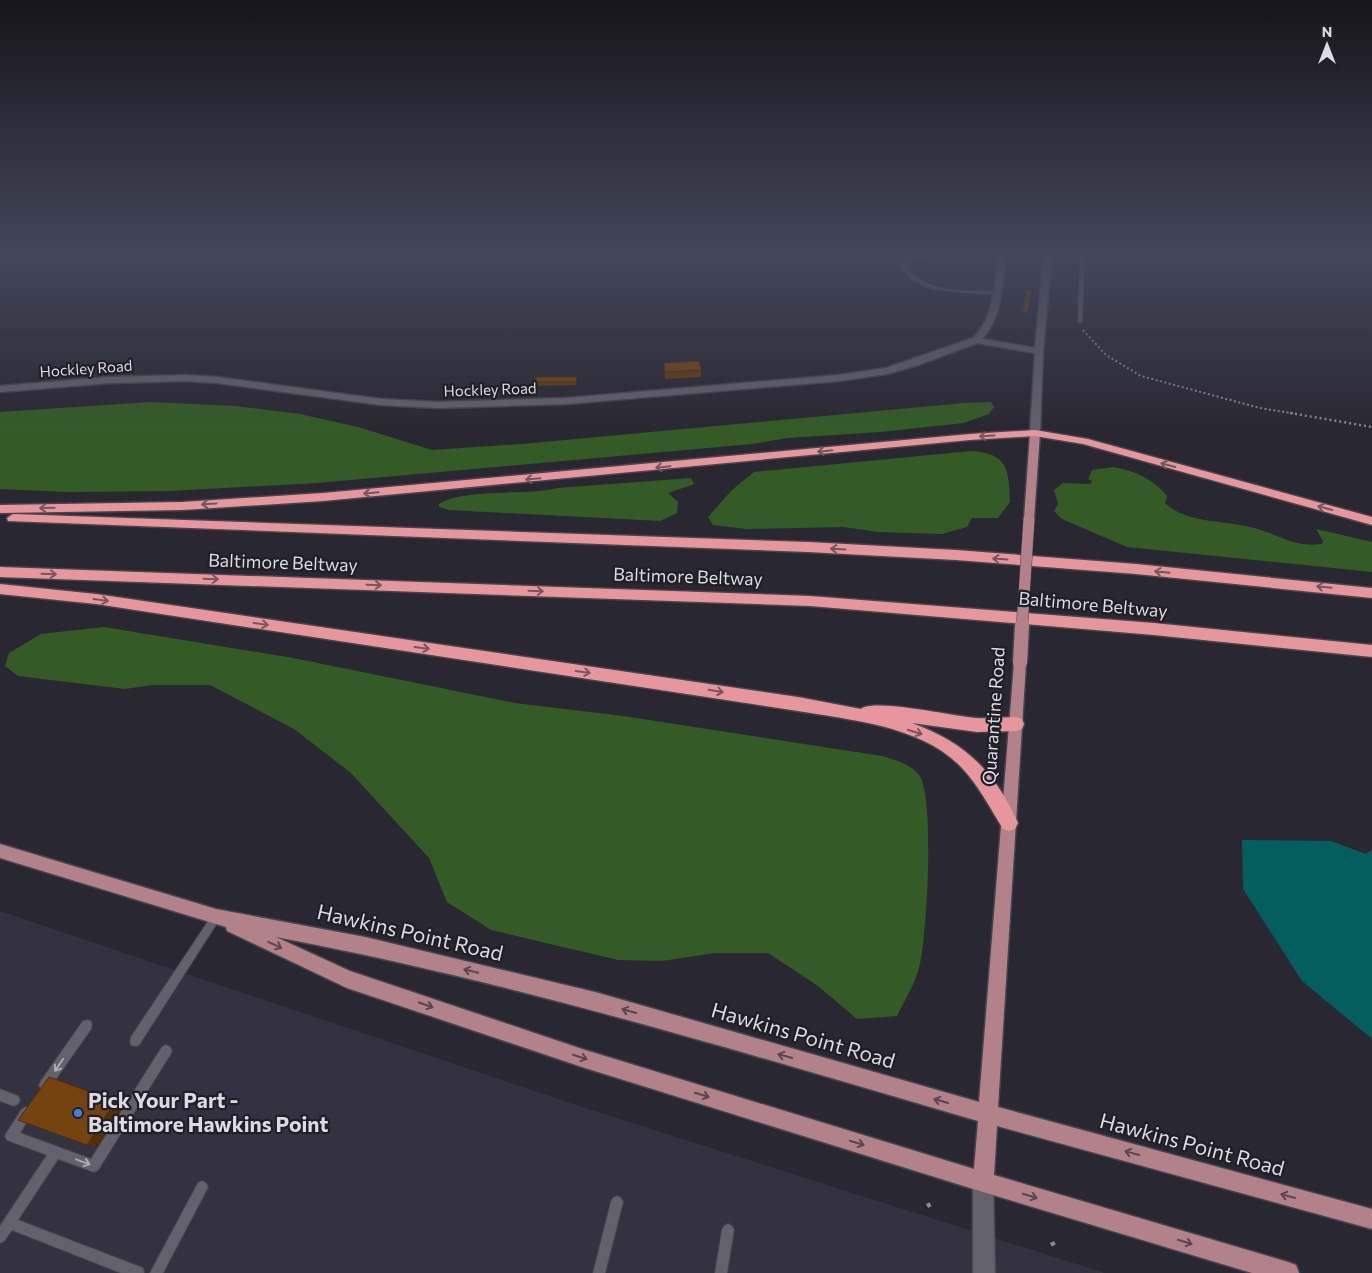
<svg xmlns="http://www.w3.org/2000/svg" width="1372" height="1273" viewBox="0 0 1372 1273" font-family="Commissioner,sans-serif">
<rect width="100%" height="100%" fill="#292731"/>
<path fill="#343140" d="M 0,911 L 582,1107 L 1105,1273 L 0,1273 Z"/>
<path fill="#345b26" d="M 151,402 L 235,406 L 300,414 L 358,427 L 432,450 L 522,444 L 964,403 L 991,402 L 994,407 L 989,414 L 964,423 L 881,432 L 788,438 L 752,444 L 317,483 L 169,491 L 67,492 L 0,489 L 0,412 Z
M 971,451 C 1008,453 1009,470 1010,502 L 998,518 L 972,518 L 967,527 L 942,534 L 878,532 L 844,527 L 746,529 L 713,525 L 708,517 L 732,490 L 754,472 Z
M 1113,467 C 1133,470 1154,479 1167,496 L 1165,503 C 1187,524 1226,520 1254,528 C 1278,534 1294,548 1322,544 L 1323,541 L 1316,529 L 1372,542 L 1372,572 L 1127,547 L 1062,519 L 1054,511 L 1058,504 L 1054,490 L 1063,483 L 1090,484 L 1092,481 L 1088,479 L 1092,470 Z
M 691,478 L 694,484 L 668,493 L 678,502 L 677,513 L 660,521 L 448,510 L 439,507 L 439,504 C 464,488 525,496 558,488 Z
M 104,627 L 293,658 L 515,703 L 623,716 L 882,756 C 895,760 909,763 919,775 C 935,794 927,940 919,968 C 915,984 904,1001 897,1016 L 857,1019 L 818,986 L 768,953 L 715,953 L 662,961 L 618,960 L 491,930 L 447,902 L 429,858 L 351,773 L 294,729 L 210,685 L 152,685 L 125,689 L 18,676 L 5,666 L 9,653 L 41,634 Z"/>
<path fill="#045e5e" d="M 1242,840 L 1331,841 L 1366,854 L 1372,849 L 1372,1039 L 1302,981 L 1243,889 Z"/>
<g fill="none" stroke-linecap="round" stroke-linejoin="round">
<defs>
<path id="lane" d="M 927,253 L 934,253 L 910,262 L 906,267 C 925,294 967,290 997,292 L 999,293 L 997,294 C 973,293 927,294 909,277 C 906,274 904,270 902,267 L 906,260 Z
M 988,253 L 1000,253 L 1005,255 L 1003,256 Z
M 1080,253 L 1084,253 L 1082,322 L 1080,323 L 1078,322 Z
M 216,912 L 219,914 L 221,917 L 219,920 L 139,1045 L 135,1046 L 131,1045 L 130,1041 L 131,1037 L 213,914 Z
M 87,1020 L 91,1021 L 92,1025 L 91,1029 L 49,1089 L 45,1091 L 41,1089 L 39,1085 L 41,1081 L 83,1021 Z
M 166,1045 L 170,1047 L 172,1051 L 170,1055 L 98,1170 L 94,1172 L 58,1159 L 18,1220 L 143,1268 L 144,1273 L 121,1273 L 12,1230 L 4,1241 L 0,1243 L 0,1226 L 47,1155 L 7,1140 L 5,1136 L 7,1132 L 22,1109 L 26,1107 L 30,1109 L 32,1113 L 20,1133 L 91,1159 L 162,1047 Z
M 0,1089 L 18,1096 L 20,1100 L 18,1104 L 14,1106 L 0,1101 Z
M 202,1181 L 206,1183 L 208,1187 L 206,1191 L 163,1273 L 150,1273 L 198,1183 Z
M 617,1196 L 621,1198 L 623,1202 L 605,1273 L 593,1273 L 611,1202 L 613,1198 Z
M 728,1224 L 732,1226 L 734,1230 L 727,1273 L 715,1273 L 722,1230 L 724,1226 Z"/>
<path id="street" d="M 999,253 L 1006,253 C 1002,281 1003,317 982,339 L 1035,348 L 1044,253 L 1052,253 L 1043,351 L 1040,433 L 1035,436 L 1030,433 L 1035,353 L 977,343 L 918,365 L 887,374 L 839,381 L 566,404 L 438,408 L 381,405 L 217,383 L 186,381 L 110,383 L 0,392 L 0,386 L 110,377 L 186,375 L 217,377 L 381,399 L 438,402 L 566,398 L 839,375 L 886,368 L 973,338 C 995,317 995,282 999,253 Z
M 983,1172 L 990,1175 L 993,1182 L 995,1273 L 973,1273 L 973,1182 L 976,1175 Z"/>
<path id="primary" d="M 1035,430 L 1040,433 L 1034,519 L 1029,523 L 1024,519 L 1030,433 Z
M 1020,658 L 1025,659 L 1026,663 L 998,1107 L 1372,1209 L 1372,1229 L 997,1126 L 994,1175 L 1288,1262 L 1296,1265 L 1299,1273 L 1252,1273 L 983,1192 L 582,1067 L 347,988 L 227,931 L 226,927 L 0,858 L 0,844 L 216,909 L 365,937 L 595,992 L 979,1102 L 1014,663 L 1015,659 ZM 276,937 C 514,982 745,1053 978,1121 L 974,1169 L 582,1049 L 350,971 Z"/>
<path id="highway" d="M 1035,430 L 1088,439 L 1372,517 L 1372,525 L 1083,444 L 1035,436 L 970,440 L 323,501 L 182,510 L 0,513 L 0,505 L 182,502 L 323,493 L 970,434 Z
M 13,514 L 808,542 L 956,550 L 1136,564 L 1372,588 L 1372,598 L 1136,574 L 956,560 L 808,552 L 8,521 L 7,518 Z
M 0,567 L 810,596 L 1154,623 L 1372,645 L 1372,657 L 1154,635 L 810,606 L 0,577 Z
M 0,584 L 96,594 L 798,697 L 861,709 C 874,698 956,717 977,718 C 990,719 1003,717 1016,717 L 1022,719 L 1024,724 L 1022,729 L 1016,731 L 977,732 L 912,723 C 964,742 995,771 1018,823 L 1015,829 L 1009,831 L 1003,829 C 990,808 979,786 962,768 C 923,726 851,720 798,711 L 96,604 L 0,594 Z"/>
</defs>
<use href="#lane" stroke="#47454c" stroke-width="2"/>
<use href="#street" stroke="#47454c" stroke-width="3"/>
<use href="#primary" stroke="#47454c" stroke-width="3"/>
<use href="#highway" stroke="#47454c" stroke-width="3"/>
<path stroke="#8a8890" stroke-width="2" stroke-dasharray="2 2.5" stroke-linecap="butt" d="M 1083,330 L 1106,355 L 1141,376 L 1260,408 L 1297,414"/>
<path stroke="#8a8890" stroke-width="2.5" stroke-dasharray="2 3" stroke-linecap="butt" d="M 1290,413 L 1372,427"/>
<path stroke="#8a8890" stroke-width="4.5" stroke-dasharray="4 5.5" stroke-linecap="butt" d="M 927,1206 L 931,1204
M 1052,1242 L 1054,1246"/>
<use href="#lane" fill="#63616c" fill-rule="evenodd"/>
<use href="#street" fill="#63616c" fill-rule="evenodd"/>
<use href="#primary" fill="#b2818a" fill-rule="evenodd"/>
<use href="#highway" fill="#e7969e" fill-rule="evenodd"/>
<defs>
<path id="primary-bridge-far1" d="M 1022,626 L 1029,519"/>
<path id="primary-bridge" d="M 1020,663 L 1022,625"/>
</defs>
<use href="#primary-bridge-far1" stroke="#47454c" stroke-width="12" stroke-linecap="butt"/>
<use href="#primary-bridge" stroke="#47454c" stroke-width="17" stroke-linecap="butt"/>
<use href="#primary-bridge-far1" stroke="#b2818a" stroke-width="11"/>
<use href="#primary-bridge" stroke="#b2818a" stroke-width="14"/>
</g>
<path fill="#643a0e" d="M 980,258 L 991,260 L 990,263 L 979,261 Z
M 1027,290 L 1031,298 L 1027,313 L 1022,312 Z
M 664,363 L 701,370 L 701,377 L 665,379 Z
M 577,377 L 576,385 L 536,386 L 535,382 Z"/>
<path fill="#512f0b" d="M 49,1077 L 60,1080 L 125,1104 L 97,1147 L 87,1145 Z"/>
<path fill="#744310" stroke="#512f0b" d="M 982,255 L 992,257 L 991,260 L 980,258 Z
M 1027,290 L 1032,291 L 1031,298 L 1026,297 Z
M 1025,300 L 1030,301 L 1028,310 L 1023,309 Z
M 699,361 L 701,370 L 665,372 L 664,363 Z
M 536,377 L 577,377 L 576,382 L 535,382 Z
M 49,1077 L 115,1101 L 87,1145 L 18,1120 Z"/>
<defs><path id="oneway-shaft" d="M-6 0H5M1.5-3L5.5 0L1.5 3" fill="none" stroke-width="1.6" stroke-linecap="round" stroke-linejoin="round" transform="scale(1.25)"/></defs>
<g stroke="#7a545d">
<use href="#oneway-shaft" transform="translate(987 436) rotate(177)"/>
<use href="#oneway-shaft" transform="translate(825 451) rotate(174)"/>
<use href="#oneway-shaft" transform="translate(1168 465) rotate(-165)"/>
<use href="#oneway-shaft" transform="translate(663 467) rotate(174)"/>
<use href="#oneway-shaft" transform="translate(533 479) rotate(175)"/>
<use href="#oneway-shaft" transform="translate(371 493) rotate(175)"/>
<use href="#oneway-shaft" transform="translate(209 504) rotate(177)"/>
<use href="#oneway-shaft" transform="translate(47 508) rotate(179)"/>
<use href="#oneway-shaft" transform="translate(1325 508) rotate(-165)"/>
<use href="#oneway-shaft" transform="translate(838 549) rotate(-177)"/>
<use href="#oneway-shaft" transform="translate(1000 559) rotate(-176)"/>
<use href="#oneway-shaft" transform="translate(1162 572) rotate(-174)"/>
<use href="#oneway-shaft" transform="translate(49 574) rotate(2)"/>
<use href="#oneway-shaft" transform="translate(211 579) rotate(2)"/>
<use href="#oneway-shaft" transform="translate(374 585) rotate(2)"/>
<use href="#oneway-shaft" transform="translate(1324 587) rotate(-174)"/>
<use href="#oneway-shaft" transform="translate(536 591) rotate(2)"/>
<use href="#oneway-shaft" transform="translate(101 600) rotate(8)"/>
<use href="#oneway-shaft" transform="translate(261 624) rotate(8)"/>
<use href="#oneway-shaft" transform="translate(422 648) rotate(8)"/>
<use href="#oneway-shaft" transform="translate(583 672) rotate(8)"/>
<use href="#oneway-shaft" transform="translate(716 691) rotate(9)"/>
<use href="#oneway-shaft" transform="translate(915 732) rotate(18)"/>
</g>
<g stroke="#5a464f">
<use href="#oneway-shaft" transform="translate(275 945) rotate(25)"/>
<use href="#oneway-shaft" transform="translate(471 971) rotate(-166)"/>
<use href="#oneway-shaft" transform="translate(426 1005) rotate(19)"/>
<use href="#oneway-shaft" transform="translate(629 1011) rotate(-164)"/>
<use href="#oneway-shaft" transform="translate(785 1056) rotate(-164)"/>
<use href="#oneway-shaft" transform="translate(580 1057) rotate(18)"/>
<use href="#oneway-shaft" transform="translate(702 1095) rotate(17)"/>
<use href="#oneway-shaft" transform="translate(941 1101) rotate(-164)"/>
<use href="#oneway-shaft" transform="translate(857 1143) rotate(17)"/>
<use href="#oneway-shaft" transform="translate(1132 1153) rotate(-165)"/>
<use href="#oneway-shaft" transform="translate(1030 1196) rotate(17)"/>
<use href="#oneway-shaft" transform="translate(1288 1196) rotate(-165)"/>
<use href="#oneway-shaft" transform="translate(1185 1242) rotate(17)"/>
</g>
<g stroke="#acaab2">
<use href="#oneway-shaft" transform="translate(59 1065) rotate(124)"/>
<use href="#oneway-shaft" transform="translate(83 1162) rotate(20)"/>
</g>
<linearGradient id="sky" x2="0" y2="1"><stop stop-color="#17151b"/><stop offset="0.59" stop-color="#43475a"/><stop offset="1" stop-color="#43475a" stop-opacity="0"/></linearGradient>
<rect width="1372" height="432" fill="url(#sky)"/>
<circle fill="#3f7fe0" stroke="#201e27" stroke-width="2" cx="78" cy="1113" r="5"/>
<g text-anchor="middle" stroke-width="4.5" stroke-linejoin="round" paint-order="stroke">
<g font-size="15" fill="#dcdbe1" stroke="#201e27">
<text transform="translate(86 369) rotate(-4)" y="5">Hockley Road</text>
<text transform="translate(490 390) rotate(-2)" y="5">Hockley Road</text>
</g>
<g font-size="18" fill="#dcdbe1" stroke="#201e27">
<text transform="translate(283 563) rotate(2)" y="6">Baltimore Beltway</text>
<text transform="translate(688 577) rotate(2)" y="6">Baltimore Beltway</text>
<text transform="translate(1093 605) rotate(5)" y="6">Baltimore Beltway</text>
<text transform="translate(994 716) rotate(-86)" y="6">Quarantine Road</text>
</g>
<g font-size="21" fill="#dcdbe1" stroke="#201e27">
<text transform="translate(410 933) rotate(13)" y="7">Hawkins Point Road</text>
<text transform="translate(803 1036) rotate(16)" y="7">Hawkins Point Road</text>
<text transform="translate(1192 1145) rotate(15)" y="7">Hawkins Point Road</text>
</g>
<g font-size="21" font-weight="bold" fill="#dcdbe1" stroke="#201e27" text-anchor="start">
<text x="88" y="1108">Pick Your Part -<tspan x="88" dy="24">Baltimore Hawkins Point</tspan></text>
</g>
</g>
<g transform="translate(1327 45)" stroke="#201e27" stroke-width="4" paint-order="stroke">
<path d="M0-4L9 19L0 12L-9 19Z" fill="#dcdbe1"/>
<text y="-8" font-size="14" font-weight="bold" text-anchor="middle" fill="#dcdbe1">N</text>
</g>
</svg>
